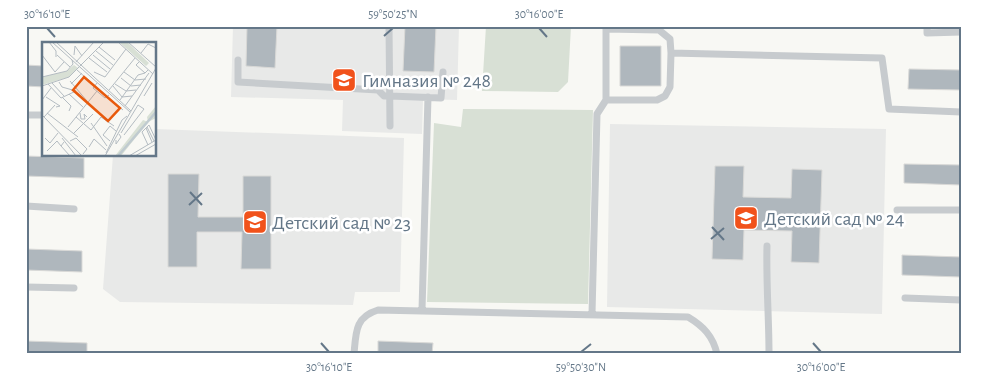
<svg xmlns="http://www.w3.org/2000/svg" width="987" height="380" viewBox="0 0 987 380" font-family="'Alegreya Sans',sans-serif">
<rect width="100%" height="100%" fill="#f8f8f4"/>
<path fill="#e8e9e8" d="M 233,26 L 459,26 L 457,100 L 423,99 L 422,134 L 342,131 L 343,100 L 231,97 Z
M 610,124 L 886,129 L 882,314 L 607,307 Z
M 155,129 L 404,138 L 400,292 L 355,292 L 353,305 L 120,302 L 103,289 L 113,155 L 155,155 Z"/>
<path fill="#d8e0d5" d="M 486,26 L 571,26 L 568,82 L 558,92 L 482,91 Z
M 463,109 L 593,110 L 588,304 L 427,302 L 434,123 L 461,127 Z"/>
<path fill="#afb7bd" stroke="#d9d9d7" d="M 247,26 L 277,26 L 275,68 L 246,66 Z
M 405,26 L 436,26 L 434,72 L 403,71 Z
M 620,46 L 661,46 L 661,86 L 620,86 Z
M 26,65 L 44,66 L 44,87 L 26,86 Z
M 909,69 L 961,70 L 961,90 L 908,89 Z
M 26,156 L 84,158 L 84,178 L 26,176 Z
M 904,164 L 961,165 L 961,185 L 904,183 Z
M 715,166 L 744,166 L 743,197 L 791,198 L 792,169 L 822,170 L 819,263 L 791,262 L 792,231 L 744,230 L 743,260 L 712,259 Z
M 168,174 L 199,174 L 198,217 L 243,217 L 243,176 L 271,176 L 271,269 L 241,269 L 242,232 L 197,232 L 197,267 L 168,267 Z
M 26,249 L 82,251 L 82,272 L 26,270 Z
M 902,255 L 961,257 L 961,277 L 902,275 Z
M 26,341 L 87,343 L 87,354 L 26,354 Z
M 378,341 L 433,343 L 432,354 L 378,354 Z"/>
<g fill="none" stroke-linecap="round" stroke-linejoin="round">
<path stroke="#c7cbce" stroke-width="7" d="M 389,26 L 390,126
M 927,26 L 927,33 L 961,32
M 606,29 L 659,30 L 670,39 L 671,53 L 882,58 L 889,109 L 961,112
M 238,60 L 238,82 L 378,90 L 384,96 L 390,96 L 441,98 L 443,72
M 606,100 L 657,100 L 665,96 L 670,87 L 671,53
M 26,115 L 44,115
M 26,206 L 74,209
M 897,210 L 961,210
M 767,246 C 766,282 769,318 769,354
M 26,287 L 74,288
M 905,298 L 961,300
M 422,310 L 428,97
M 592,314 L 597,114 L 606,100 L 606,27
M 354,354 C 356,332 355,317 378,310 L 688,317 C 703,326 713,336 717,354"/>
</g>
<path fill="none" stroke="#647788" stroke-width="2" d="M 47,28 L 55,37M 539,28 L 547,37M 384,36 L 393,28M 190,192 L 202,205M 189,205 L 202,193M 712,227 L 724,240M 711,239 L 724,228M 321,343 L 329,352M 813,343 L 821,352M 581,352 L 591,344"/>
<defs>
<symbol id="school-square" viewBox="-11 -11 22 22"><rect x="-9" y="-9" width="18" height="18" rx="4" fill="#f1521b" stroke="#fff"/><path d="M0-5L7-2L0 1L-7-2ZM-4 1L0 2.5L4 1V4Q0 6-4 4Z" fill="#fff"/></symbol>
</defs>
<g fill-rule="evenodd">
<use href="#school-square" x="330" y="66" width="28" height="28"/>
<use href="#school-square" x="732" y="204" width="28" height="28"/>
<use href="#school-square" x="241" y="208" width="28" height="28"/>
</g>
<g text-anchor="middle" stroke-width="5" stroke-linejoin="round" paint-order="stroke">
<g font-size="20" fill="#647788" stroke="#fff" text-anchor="start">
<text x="362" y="87">Гимназия № 248</text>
<text x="764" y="225">Детский сад № 24</text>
<text x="272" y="229">Детский сад № 23</text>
</g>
</g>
<g transform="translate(42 42)">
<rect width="114" height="114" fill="#f8f8f4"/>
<path d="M 77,0 L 85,0 L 107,21 L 104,24 ZM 32,23 L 36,26 L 27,35 L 0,43 L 0,35 L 25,29 ZM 114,64 L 114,76 L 106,80 L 79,114 L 73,114 L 101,78 L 106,80 L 105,75 Z" fill="#d8e0d5"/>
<path fill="none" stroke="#c0cbd0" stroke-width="2.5" d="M 76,114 L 114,70"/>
<path fill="none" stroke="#b4bcc2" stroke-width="1" d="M 7,0 L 14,9 L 14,15M 10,0 L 88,70M 14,0 L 89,69M 76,0 L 111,32M 86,0 L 114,25M 57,5 L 73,18M 54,9 L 71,23M 99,11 L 106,2 L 114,6M 0,13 L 13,30 L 22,20M 15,13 L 28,25M 32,13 L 33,4 L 40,14M 51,13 L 68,27M 47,16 L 65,30M 34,20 L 52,0M 97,20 L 94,23 L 103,31 L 106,28M 35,28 L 52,43M 52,30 L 63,35 L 84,7M 82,30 L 93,38 L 104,37M 0,35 L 25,29 L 31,22 L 30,18M 79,36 L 89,44 L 99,43M 28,39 L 45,59M 17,40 L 20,45 L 34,49M 10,41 L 22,54M 55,41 L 51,46 L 63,56 L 67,53M 6,42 L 19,56 L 34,49M 29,42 L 40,31M 73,42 L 84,49 L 94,48M 0,44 L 27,35 L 62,0M 71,44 L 80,55 L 90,54M 67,48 L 93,16M 27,52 L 41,65M 102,54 L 110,41M 4,55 L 18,64 L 14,65M 20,55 L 29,64 L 27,69M 65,55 L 81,68M 0,58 L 9,46M 78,58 L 96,33 L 103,31M 83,64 L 107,31M 5,71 L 36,95M 38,71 L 39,77 L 43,77 L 42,72 L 45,75M 0,73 L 40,114M 2,75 L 13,63M 34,75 L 49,88 L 59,75 L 72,84M 49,81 L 65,104M 26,85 L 55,49M 105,85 L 112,99M 104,86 L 110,100M 32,91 L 51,72M 79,91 L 96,63 L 102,67 L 82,93M 3,96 L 8,101 L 16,91M 20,96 L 34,114M 74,98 L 74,102 L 79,95 L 77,92M 28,99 L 34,96 L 45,107 L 41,112M 68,99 L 61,93 L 68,84 L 74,89M 22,100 L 19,104 L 28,114M 106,103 L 100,90 L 107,83 L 114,98M 47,105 L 52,97 L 64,108M 5,109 L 15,99 L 19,104M 64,111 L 80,78 L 85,74M 63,114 L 114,26M 87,114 L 114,98M 93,114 L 114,102"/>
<path fill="#e8590c" fill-opacity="0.15" stroke="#e8590c" stroke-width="2.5" d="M 42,35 L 78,66 L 66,79 L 31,48 Z"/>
<rect width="114" height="114" fill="none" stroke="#647788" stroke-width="2.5"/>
</g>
<rect width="987" height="380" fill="none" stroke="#ffffff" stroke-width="55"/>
<rect x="28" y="28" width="932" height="324" fill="none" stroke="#647788" stroke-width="2"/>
<g font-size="12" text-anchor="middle" fill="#647788">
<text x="47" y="18">30°16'10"E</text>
<text x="393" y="18">59°50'25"N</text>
<text x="539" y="18">30°16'00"E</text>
<text x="329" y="371">30°16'10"E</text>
<text x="581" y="371">59°50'30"N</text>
<text x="821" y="371">30°16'00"E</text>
</g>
</svg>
